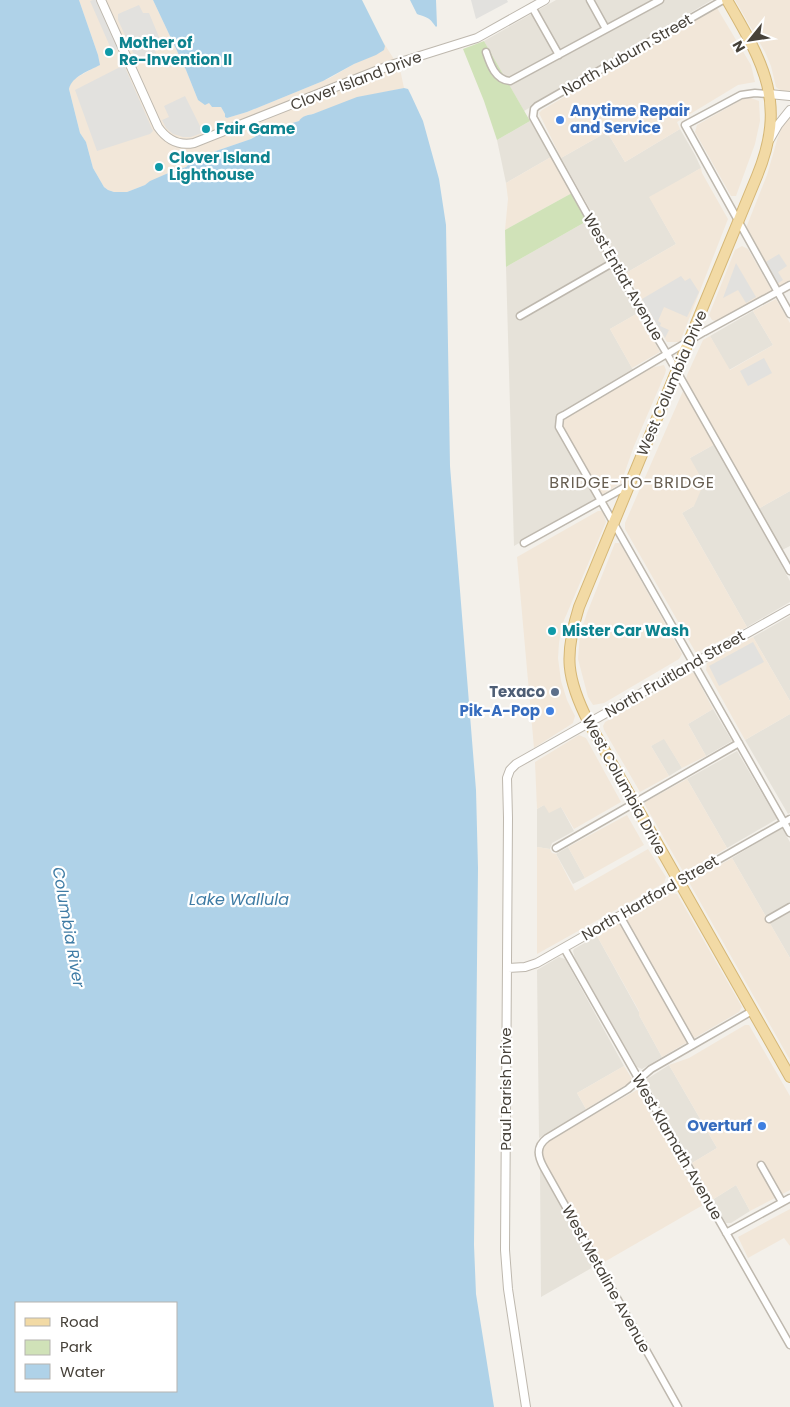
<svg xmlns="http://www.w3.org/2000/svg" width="790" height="1407" viewBox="0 0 790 1407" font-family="Poppins,sans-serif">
<rect width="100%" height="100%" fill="#f3f0ea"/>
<path fill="#e6e2d9" d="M 556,0 L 712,0 L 524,111 L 484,41 Z
M 530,121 L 551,157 L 506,183 L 497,140 Z
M 680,129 L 695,155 L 701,168 L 650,198 L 676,244 L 626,273 L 561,158 L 607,132 L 625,162 Z
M 587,221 L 638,313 L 610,329 L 636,375 L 600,496 L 514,546 L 506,267 Z
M 753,311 L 773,345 L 729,370 L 710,336 Z
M 715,444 L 790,581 L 790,602 L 747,627 L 682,513 L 694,506 L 690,458 Z
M 790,491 L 790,546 L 782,550 L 758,509 Z
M 790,616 L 790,701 L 753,637 Z
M 713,709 L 732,741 L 706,756 L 688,724 Z
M 790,714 L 790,813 L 788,814 L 745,740 Z
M 664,738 L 682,768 L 669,776 L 651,746 Z
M 737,751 L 777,819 L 727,848 L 687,779 Z
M 544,805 L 561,807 L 574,831 L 552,843 L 550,849 L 537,847 L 537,809 Z
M 782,828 L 790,842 L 790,958 L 732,858 Z
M 568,847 L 585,878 L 573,884 L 556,854 Z
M 597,936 L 639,1012 L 639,1015 L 662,1057 L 642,1069 L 637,1067 L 575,959 L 573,951 L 574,949 Z
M 559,957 L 565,959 L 624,1066 L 577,1093 L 586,1109 L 582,1113 L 539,1138 L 537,970 Z
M 669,1065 L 717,1148 L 692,1163 L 648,1085 L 647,1079 Z
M 540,1169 L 595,1266 L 541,1297 Z
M 736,1185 L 750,1211 L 731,1223 L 726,1223 L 712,1200 Z"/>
<path fill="#f2e7d9" d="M 79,0 L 153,0 L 186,70 L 198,100 L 209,103 L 212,107 L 221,107 L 227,118 L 247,112 L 330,78 L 354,64 L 381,52 L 385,46 L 382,40 L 400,69 L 404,88 L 366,96 L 313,114 L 307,115 L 299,121 L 265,131 L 251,139 L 216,151 L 190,163 L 186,167 L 166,174 L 145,185 L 127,192 L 114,192 L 108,190 L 104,187 L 93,168 L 86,142 L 80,133 L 69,89 L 70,83 L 74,79 L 99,65 L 98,55 Z
M 735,0 L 790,0 L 790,91 L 781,91 L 776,87 L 771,66 L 765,52 Z
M 717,8 L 751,65 L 755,82 L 738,85 L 677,122 L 680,129 L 625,162 L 607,132 L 561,158 L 539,113 L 542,110 Z
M 751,98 L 759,101 L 760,121 L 755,144 L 736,196 L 731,196 L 695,132 L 697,125 L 743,99 Z
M 790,115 L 790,281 L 780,286 L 778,285 L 746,228 L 767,175 L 778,137 L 783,125 Z
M 551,157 L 572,193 L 505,230 L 508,199 L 506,183 Z
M 701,168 L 702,173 L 728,219 L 680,342 L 667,342 L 626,273 L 676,244 L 649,197 Z
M 742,246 L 748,249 L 770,287 L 771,291 L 769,294 L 722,319 L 716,321 L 712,320 L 709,315 L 735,250 Z
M 776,299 L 790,323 L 790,491 L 758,509 L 686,380 L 687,375 L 703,340 L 710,336 L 730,370 L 773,345 L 753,311 Z
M 638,313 L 660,352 L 632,368 L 610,329 Z
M 664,365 L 666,370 L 665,374 L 634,446 L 621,483 L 600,496 L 556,421 L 650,368 Z
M 683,391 L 715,444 L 690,458 L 704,483 L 694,506 L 682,513 L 747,627 L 696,653 L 625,529 L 625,523 Z
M 598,511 L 602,511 L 604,515 L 606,522 L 562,625 L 559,643 L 558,658 L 561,681 L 567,700 L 575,716 L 573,723 L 534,748 L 517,557 Z
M 615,543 L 620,543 L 682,654 L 679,659 L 604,703 L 593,705 L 588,697 L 578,659 L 580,634 L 587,613 Z
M 753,637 L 790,701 L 790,714 L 745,740 L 706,670 L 707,663 Z
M 692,673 L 694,673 L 713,709 L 688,724 L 706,756 L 682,768 L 664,739 L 651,746 L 669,776 L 640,792 L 604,730 L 603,726 L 605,722 Z
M 579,735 L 586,738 L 621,802 L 574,829 L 561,807 L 549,813 L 544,805 L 537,809 L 535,762 Z
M 687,779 L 727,848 L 684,873 L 645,805 L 645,802 Z
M 627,815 L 644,845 L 585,878 L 568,847 Z
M 537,847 L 550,849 L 552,853 L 556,854 L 575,891 L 648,849 L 666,877 L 664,883 L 537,954 Z
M 732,858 L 790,958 L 790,1060 L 690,884 L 690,882 Z
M 670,893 L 677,894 L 742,1007 L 739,1012 L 662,1057 L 639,1015 L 639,1011 L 597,936 Z
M 745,1025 L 749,1025 L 790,1096 L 790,1190 L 750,1211 L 736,1185 L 712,1200 L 692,1163 L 717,1148 L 669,1065 L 689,1058 Z
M 624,1066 L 632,1079 L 631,1082 L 586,1109 L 577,1093 Z
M 637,1090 L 703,1205 L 599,1265 L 543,1162 L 541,1150 L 548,1140 Z
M 790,1209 L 790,1246 L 784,1238 L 748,1258 L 738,1237 Z"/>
<path fill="#d0e2b8" d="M 484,41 L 530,121 L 497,140 L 484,101 L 463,49 Z
M 572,193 L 587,221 L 506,267 L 505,230 Z"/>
<path fill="#e2e1de" d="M 93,0 L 96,0 L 118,49 L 112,51 L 90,1 Z
M 471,0 L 507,0 L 508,2 L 476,19 Z
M 139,5 L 143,13 L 149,13 L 159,37 L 159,39 L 155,39 L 153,42 L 153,46 L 156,53 L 137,61 L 118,20 L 118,14 Z
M 124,65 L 153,131 L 150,134 L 97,151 L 75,90 Z
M 185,96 L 200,126 L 202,133 L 191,137 L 183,137 L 173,134 L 166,128 L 162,120 L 169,117 L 164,106 Z
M 779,254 L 787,266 L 778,272 L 783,280 L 777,284 L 764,263 Z
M 736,263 L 756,297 L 746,303 L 738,290 L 723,298 Z
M 681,276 L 685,281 L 690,278 L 699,292 L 687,317 L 664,307 L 658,321 L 661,323 L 660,326 L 669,330 L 665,338 L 642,299 Z
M 764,358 L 772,373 L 748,386 L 740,371 Z
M 753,642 L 764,662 L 719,686 L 709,666 Z"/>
<path fill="#afd2e8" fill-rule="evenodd" d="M 0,0 L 79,0 L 98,55 L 100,65 C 89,71 72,76 69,89 L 80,133 L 86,142 L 93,168 L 104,187 L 108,190 L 114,192 L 127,192 L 145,185 L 150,181 L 166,174 L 186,167 L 190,163 L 216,151 L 251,139 L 265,131 L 299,121 C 302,116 308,115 313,114 L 357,97 L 404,88 L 408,89 L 411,95 L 423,121 L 439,179 L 446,225 L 450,466 L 476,790 L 478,868 L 474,1245 L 476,1294 L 494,1407 L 0,1407 ZM 16,1303 L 176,1303 L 176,1391 L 16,1391 Z
M 153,0 L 362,0 L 385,46 L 384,50 L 376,55 L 354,64 L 323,81 L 247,112 L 227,118 L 225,117 L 225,114 L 221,107 L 212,107 L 209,103 L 205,105 L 198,100 L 186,70 Z
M 410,0 L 436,0 L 437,26 L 436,27 C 429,17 428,18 417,14 Z"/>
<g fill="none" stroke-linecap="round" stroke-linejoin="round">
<defs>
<path id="minor" d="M 590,0 L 606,29
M 723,0 L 537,106 L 534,109 L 533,117 L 640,309 L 667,354 L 790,571
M 532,7 L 559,55
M 486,52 C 490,64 495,80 510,81 L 660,0
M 769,94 L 755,93 L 741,95 L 685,125 L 790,314
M 790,285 L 704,332 L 564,415 L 560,417 L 559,427 L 790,833
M 520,316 L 614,262
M 524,543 L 629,485
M 556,848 L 739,743
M 679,882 L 790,819
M 620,916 L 693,1045
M 769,919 L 790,907
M 564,948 L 790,1345
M 761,1165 L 782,1202
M 726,1233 L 790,1198
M 678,1407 L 544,1168 C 538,1157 535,1147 547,1138 L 628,1089 L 651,1069 L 752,1011"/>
<path id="tertiary" d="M 101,0 L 158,127 C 167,140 179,146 194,143 L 391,65 L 477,38 L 545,0
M 769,94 L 790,96
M 770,139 L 778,125 L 790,110
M 507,968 L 525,967 L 537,963 L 679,882
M 526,1407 L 508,1289 L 505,1250 L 508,818 L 507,778 L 510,770 L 516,764 L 790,609"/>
<path id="primary" d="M 727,0 C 764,64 787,103 757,176 L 579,607 C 564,655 566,678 589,723 L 790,1077"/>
</defs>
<use href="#minor" stroke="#beb8ae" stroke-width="9"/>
<use href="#tertiary" stroke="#beb8ae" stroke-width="10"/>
<use href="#primary" stroke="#d5b776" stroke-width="12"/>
<use href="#minor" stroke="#fff" stroke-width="6"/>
<use href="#tertiary" stroke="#fff" stroke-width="8"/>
<use href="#primary" stroke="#f2daa5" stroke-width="10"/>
</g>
<g fill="#0f9aa8" stroke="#fff" stroke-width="2">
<circle cx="109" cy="52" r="5"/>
<circle cx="206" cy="129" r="5"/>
<circle cx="159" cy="167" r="5"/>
<circle cx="552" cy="631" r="5"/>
</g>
<g fill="#3f7fe0" stroke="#fff" stroke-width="2">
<circle cx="560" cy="120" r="5"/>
<circle cx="550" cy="711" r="5"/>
<circle cx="762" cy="1126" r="5"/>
</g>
<circle fill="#5c6f8a" stroke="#fff" stroke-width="2" cx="555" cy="692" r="5"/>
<g text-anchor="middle" stroke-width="4.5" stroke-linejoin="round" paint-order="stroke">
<g font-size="15" font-weight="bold" fill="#0d838f" stroke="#fff" text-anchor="start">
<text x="119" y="48">Mother of<tspan x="119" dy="17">Re-Invention II</tspan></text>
<text x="216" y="134">Fair Game</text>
<text x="169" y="163">Clover Island<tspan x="169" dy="17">Lighthouse</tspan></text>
<text x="562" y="636">Mister Car Wash</text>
</g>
<g font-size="15" fill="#464139" stroke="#fff">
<text transform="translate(627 55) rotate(-30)" y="5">North Auburn Street</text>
<text transform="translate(356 81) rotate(-21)" y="5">Clover Island Drive</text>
<text transform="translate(623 277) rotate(60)" y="5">West Entiat Avenue</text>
<text transform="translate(672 383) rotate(-67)" y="5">West Columbia Drive</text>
<text transform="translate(675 674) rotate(-30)" y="5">North Fruitland Street</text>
<text transform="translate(624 785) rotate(61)" y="5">West Columbia Drive</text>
<text transform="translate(650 898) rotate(-30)" y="5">North Hartford Street</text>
<text transform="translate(506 1089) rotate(-90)" y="5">Paul Parish Drive</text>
<text transform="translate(677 1147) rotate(60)" y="5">West Klamath Avenue</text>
<text transform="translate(606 1279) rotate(61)" y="5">West Metaline Avenue</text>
</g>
<g font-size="15" font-weight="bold" fill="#366cbe" stroke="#fff" text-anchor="end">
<text x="570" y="116" text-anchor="start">Anytime Repair<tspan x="570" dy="17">and Service</tspan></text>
<text x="540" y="716">Pik-A-Pop</text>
<text x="752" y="1131">Overturf</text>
</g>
<g font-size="15" font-weight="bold" fill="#4e5e75" stroke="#fff" text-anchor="end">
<text x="545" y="697">Texaco</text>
</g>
<g font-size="16" letter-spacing="1" fill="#685f52" stroke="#fff">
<text x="632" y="488">BRIDGE-TO-BRIDGE</text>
</g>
<g font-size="16" font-style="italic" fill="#3f7ca5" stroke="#fff">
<text x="239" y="905">Lake Wallula</text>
<text transform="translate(69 927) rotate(80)" y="6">Columbia River</text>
</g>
</g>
<rect x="15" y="1302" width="162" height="90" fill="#ffffff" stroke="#b5b3b0"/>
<rect x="25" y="1318" width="25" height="8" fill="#f2daa5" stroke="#b5b3b0"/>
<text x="60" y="1327" font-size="15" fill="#464139">Road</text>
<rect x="25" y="1340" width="25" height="15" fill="#d0e2b8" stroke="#b5b3b0"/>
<text x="60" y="1352" font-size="15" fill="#464139">Park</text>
<rect x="25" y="1364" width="25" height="15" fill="#afd2e8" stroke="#b5b3b0"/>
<text x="60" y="1377" font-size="15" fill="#464139">Water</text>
<g transform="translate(750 40) rotate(240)" stroke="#ffffff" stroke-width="4" paint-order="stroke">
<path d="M0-4L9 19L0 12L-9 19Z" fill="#464139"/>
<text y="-8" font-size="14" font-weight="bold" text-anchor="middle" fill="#464139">N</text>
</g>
</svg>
